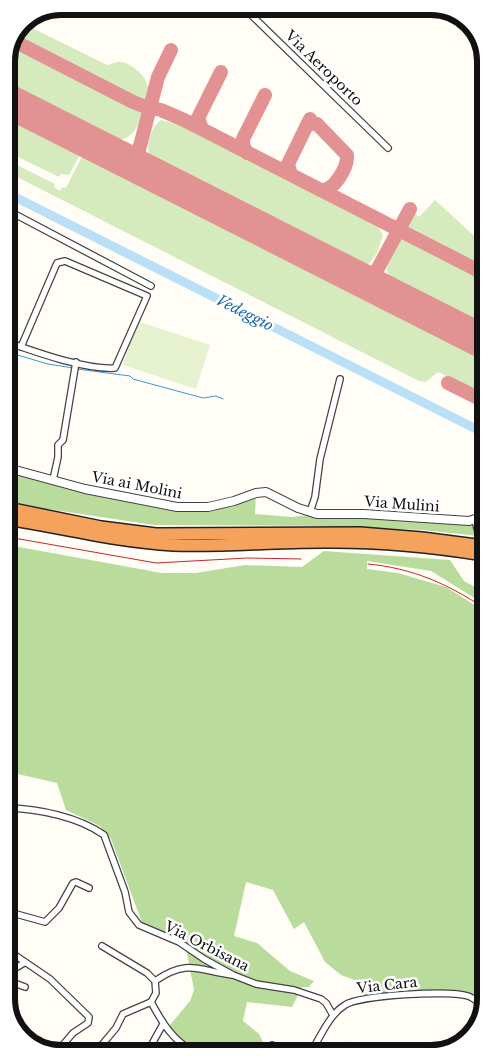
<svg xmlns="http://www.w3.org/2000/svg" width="492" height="1060" viewBox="0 0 492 1060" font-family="'Libre Baskerville',serif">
<rect width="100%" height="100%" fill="#fffdf5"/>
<path fill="#d5ebbd" d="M 22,23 L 107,65 C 112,65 113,62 118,62 C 128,60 148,77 148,88 C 145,110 138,147 109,139 L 6,87 L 6,58 Z
M 7,113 L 82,151 L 69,175 L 61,174 L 59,177 L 18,157 L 15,164 L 55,184 L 54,187 L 60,191 L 62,187 L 66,188 L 84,152 L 484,354 L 484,396 L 438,372 L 426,382 L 419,381 L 7,172 Z
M 161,120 L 183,126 L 378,227 L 383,235 L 377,253 L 367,266 L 358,265 L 152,161 C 144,150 150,128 161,120 Z
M 435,200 L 483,244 L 484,329 L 394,283 L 388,276 L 387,267 L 414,213 L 419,217 Z"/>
<path fill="#b9dc9c" d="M 8,468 L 191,508 L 256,493 L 255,514 L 292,517 L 317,514 L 475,520 L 479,536 L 422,530 L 332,526 L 154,525 L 8,503 Z
M 8,545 L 162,573 L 196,573 L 245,565 L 302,567 L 324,551 L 450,560 L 464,581 L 484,592 L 484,604 L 431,571 L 367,561 L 367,569 L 398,573 L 446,587 L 484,611 L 486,1002 L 484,1007 L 468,996 L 414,993 L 365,1000 L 360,982 L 341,975 L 325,962 L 304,922 L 294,929 L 273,890 L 246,882 L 234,936 L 257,943 L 290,971 L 314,981 L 309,987 L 302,987 L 292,1007 L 247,1002 L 243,1021 L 259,1034 L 266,1048 L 259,1052 L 196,1053 L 166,1030 L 190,1001 L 194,990 L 185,943 L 144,928 L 111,839 L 100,826 L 66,810 L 57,783 L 9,772 Z"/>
<path fill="#e6f2cf" d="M 137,321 L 210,345 L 196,389 L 123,365 Z"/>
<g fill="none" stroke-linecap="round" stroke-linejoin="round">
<path stroke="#3f96cf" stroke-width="1" d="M 7,352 L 48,364 L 73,368
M 77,369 L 130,376 L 133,379 L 203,398 L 216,396 L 223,399"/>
<path stroke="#b9e0f7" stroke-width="9" d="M 7,193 L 484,433"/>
<path stroke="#e29292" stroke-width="14" d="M 14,41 L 133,102 L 146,107 L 161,110 L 184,120 L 483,273
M 306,127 L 311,123 L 317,124 L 347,155 C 348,167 334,192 320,190
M 202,129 L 198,118 L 221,72
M 140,146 L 158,77 L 171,50
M 102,148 L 127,158 L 136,154 L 140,146 L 138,155 L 140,164 L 158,177
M 247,153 L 243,145 L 243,139 L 265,95
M 291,175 L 288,164 L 310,119
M 377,270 L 410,209
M 353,276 L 366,278 L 377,270 L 377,283 L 387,293
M 448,383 L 484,401"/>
<path stroke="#e29292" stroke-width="34" d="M 6,100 L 484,342"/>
<defs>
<path id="minor" d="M 242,6 L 388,148
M 7,210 L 151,286
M 7,342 C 36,352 85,370 115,368 L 147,296 L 65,261 L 57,263 L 21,347
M 53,480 L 58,457 L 58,445 L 63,440 L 76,362
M 310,512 L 315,497 L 320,459 L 340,379
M 475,520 L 479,536
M 9,808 C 39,809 79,817 104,835 L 125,892 L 129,912 L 139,925 L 179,942 L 204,959 L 233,975 L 256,984 L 294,990 L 321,999 L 326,1003 L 333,1015
M 9,912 L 45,922 L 59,908 L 73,883 L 76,882 L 89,888
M 9,951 L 50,979 L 89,1017 L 88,1023 L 73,1033 L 56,1053
M 9,972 L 24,963
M 9,981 L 25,987
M 155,981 C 188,958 199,971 232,975
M 151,1002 C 163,1024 173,1041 196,1053
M 349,1046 L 351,1051
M 441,1051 L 451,1049
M 259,1052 L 272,1045 L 291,1052
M 311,1052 C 321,1036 329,1015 345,1005 C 360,995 450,990 468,996 C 474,998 479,1003 484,1007
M 95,1053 L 116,1028 L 123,1014 L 151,1002 L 156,993 L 155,981 L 147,973 L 102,946
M 151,1053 L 152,1044 L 163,1024"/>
<path id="tertiary" d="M 8,468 L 85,489 L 177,507 L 208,507 L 234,501 L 256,493 L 266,492 L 298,508 L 317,514 L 364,514 L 469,521 L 484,516"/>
<path id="motorway" d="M 8,508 L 101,527 L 156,534 L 360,533 L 422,538 L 484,546
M 8,519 C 63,528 117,542 173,545 C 226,547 279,541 333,542 C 383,542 434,547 484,555"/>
</defs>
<use href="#minor" stroke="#444" stroke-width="8"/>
<use href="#tertiary" stroke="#444" stroke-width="10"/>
<use href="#motorway" stroke="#222" stroke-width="14"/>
<use href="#minor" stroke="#fff" stroke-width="5.5"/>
<use href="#tertiary" stroke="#fff" stroke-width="8"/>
<use href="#motorway" stroke="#f5a25d" stroke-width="11"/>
<path stroke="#c4262e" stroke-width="1" d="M 8,537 L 156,563 L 247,558 L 301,559
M 368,564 C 412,568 448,584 484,608"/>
</g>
<g text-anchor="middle" stroke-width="5" stroke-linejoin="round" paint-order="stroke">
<g font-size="14" fill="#111" stroke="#fff">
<text transform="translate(324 68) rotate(44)" y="5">Via Aeroporto</text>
<text transform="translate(137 485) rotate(11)" y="5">Via ai Molini</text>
<text transform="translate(402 504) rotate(4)" y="5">Via Mulini</text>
<text transform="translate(207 946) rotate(27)" y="5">Via Orbisana</text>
<text transform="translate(387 985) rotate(-6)" y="5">Via Cara</text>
</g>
<g font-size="15" font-style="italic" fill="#1768a6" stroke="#fff">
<text transform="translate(245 313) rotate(27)" y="5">Vedeggio</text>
</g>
</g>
<path d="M0 0H492V1060H0ZM61 15H431A46 46 0 0 1 477 61V999A46 46 0 0 1 431 1045H61A46 46 0 0 1 15 999V61A46 46 0 0 1 61 15Z" fill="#fff" fill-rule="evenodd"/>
<path fill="none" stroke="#111" stroke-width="6" d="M61 15H431A46 46 0 0 1 477 61V999A46 46 0 0 1 431 1045H61A46 46 0 0 1 15 999V61A46 46 0 0 1 61 15Z"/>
</svg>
